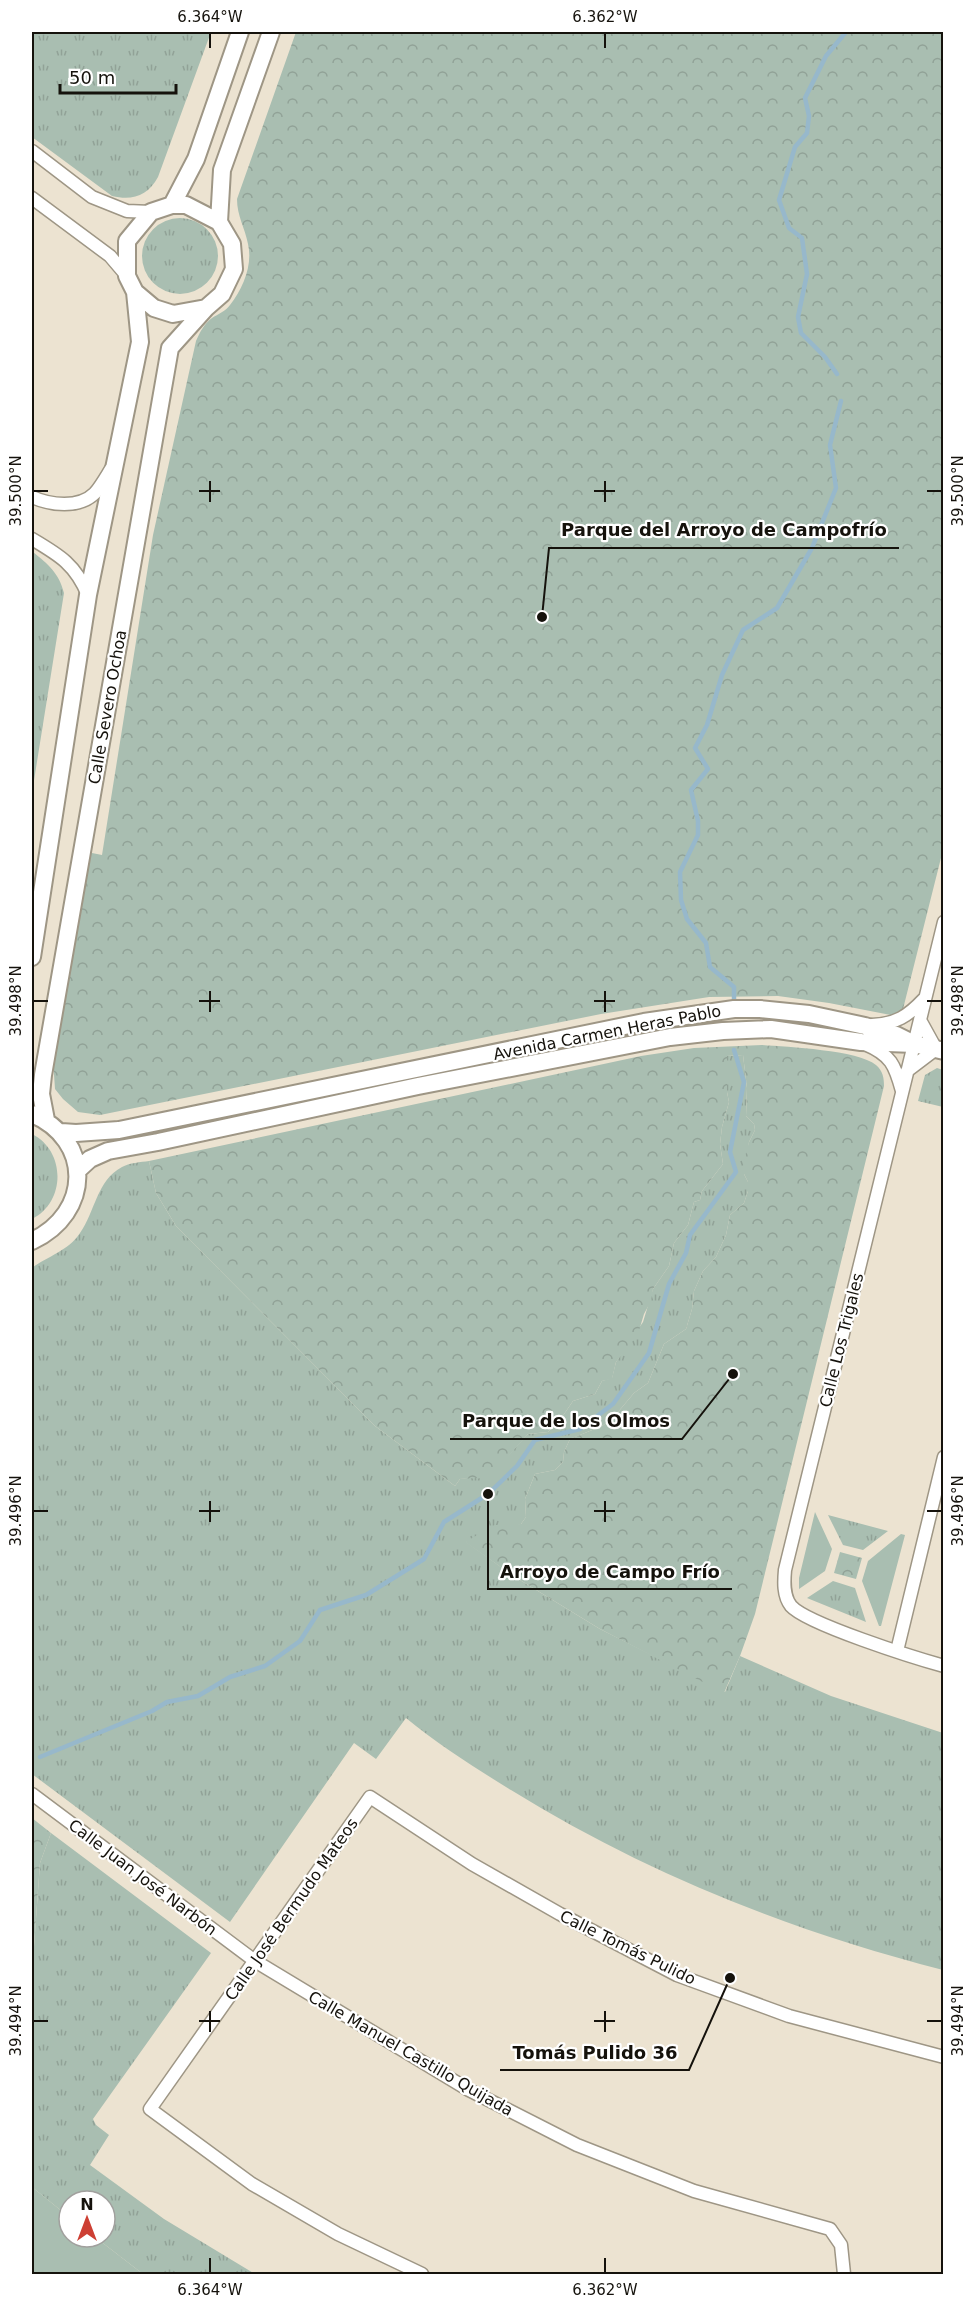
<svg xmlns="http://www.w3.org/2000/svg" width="975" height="2306" viewBox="0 0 975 2306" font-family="'DejaVu Sans',sans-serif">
<defs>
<pattern id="grass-tufts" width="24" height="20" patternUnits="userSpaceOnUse" patternTransform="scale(1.5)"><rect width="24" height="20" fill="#a9beb1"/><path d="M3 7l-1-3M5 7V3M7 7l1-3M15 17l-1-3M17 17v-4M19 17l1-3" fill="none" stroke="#91a297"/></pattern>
<pattern id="park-crowns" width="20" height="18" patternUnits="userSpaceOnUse" patternTransform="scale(1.5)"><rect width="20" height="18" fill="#a9beb1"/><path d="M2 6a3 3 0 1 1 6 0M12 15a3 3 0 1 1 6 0" fill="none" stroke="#91a297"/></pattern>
</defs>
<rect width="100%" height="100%" fill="#ece3d1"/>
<path fill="url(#grass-tufts)" d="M 32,32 L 211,32 L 158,177 C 148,196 132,201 112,196 L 32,137 Z
M142 256a38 38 0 1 1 76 0a38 38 0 1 1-76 0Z
M 33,552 C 48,564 59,573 64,593 L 32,793 L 32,554 Z
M 743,1055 L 747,1088 L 746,1116 L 754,1124 L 755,1130 L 749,1142 L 744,1174 L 748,1182 L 748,1191 L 744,1203 L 730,1215 L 726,1235 L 716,1257 L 703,1271 L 694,1291 L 692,1309 L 686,1329 L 664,1344 L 648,1383 L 634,1393 L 613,1418 L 602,1426 L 570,1439 L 564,1452 L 563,1462 L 555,1470 L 535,1474 L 525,1499 L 526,1517 L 521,1524 L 466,1542 L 515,1577 L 600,1629 L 725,1692 L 740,1656 L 831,1696 L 943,1733 L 943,1970 C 791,1931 645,1873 511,1790 C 475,1768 439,1745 406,1718 L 376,1759 L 354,1743 L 230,1922 L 32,1774 L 32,1268 C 48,1256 68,1251 80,1233 C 95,1212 97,1180 122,1167 C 129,1163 141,1162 149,1161 L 156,1193 L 176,1226 L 375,1426 L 455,1486 L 460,1479 C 497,1476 504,1459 528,1434 L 548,1432 L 560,1420 L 573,1401 L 595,1394 L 602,1381 L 612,1378 L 616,1362 L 643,1322 L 653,1289 L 669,1266 L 674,1243 L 688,1225 L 694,1202 L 700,1200 L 702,1191 L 723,1164 L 720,1144 L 722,1127 L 729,1102 L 727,1092 L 727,1056 Z
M 937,1068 L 943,1070 L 943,1107 L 918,1101 L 925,1075 Z
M 32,1134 C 66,1151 66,1202 32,1219 Z
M 828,1515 L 888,1531 L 863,1550 L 843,1545 Z
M 833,1581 L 855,1588 L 866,1622 L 807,1598 Z
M 51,1833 L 211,1953 L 93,2119 L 96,2125 L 109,2135 L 90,2165 L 164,2219 L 255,2274 L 143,2274 L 95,2237 L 105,2237 L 105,2201 L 69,2201 L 69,2217 L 32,2187 L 32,1974 L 40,1863 Z"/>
<path fill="url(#park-crowns)" d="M 296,32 L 943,32 L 944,846 L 901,1017 L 829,1003 L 778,996 L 709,997 L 601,1014 L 100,1115 L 78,1112 L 63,1099 L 55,1089 L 53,1060 L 87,852 L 102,855 L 153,535 L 196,341 C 200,332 204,324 212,318 C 218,314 226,311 230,305 C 243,288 253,265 248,244 C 245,228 237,216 237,199 Z
M 762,1045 C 788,1047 858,1050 876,1065 C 883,1071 884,1078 884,1086 L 755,1614 L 740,1656 L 724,1693 L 600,1629 L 515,1577 L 465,1542 L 495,1525 L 521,1524 L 526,1517 L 525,1499 L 535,1474 L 555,1470 L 563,1462 L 564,1452 L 570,1439 L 602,1426 L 613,1418 L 634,1393 L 648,1383 L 664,1344 L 686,1329 L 692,1309 L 694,1291 L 703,1271 L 716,1257 L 726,1235 L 730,1215 L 744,1203 L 748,1191 L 748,1182 L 744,1174 L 744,1160 L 749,1142 L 755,1130 L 754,1124 L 746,1116 L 747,1088 L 743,1055 L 727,1056 L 727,1092 L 729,1102 L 722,1127 L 720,1144 L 723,1164 L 702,1191 L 700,1200 L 694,1202 L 688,1225 L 674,1243 L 669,1266 L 653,1289 L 651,1301 L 644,1314 L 638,1334 L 616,1362 L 612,1379 L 602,1381 L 595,1394 L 573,1401 L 560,1420 L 548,1432 L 528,1434 L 500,1466 L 483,1479 L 477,1478 L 460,1479 L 455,1486 L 375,1426 L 176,1226 L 156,1193 L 149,1161 L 641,1056 L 694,1048 Z
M 840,1552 L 862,1558 L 856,1579 L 834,1573 Z
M 32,1818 L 51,1833 L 40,1863 L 32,1974 Z"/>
<path fill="#a9beb1" d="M 815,1512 L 832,1549 L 825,1571 L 799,1589 L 799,1578 Z
M 901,1534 L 905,1535 L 881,1626 L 879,1626 L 862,1581 L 868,1561 Z
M 32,2187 L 69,2217 L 69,2237 L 95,2237 L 143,2274 L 32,2274 Z"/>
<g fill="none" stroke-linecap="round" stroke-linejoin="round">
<path stroke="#97b8cb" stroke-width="4.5" d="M 837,374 L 825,357 L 801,333 L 798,317 L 807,274 L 802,238 L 789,228 L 779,200 L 795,147 L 807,133 L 809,116 L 805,98 L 826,56 L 846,32
M 734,999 L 734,987 L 710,967 L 706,943 L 687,919 L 681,900 L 680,872 L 698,835 L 698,821 L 691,790 L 708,769 L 695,748 L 707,725 L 722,675 L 743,630 L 777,608 L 812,548 L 836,488 L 830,445 L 841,401
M 40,1757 L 152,1711 L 167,1702 L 198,1696 L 230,1677 L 265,1666 L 300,1641 L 320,1610 L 366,1595 L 424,1559 L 444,1522 L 488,1494 L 517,1466 L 535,1440 L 580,1429 L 613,1404 L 649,1353 L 669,1284 L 686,1253 L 690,1235 L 736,1172 L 730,1152 L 744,1082 L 734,1050"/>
<defs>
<path id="street" d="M 32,151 L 92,197 L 127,211 L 151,212
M 32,198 L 110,256 L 127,276
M 32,497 C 50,505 79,509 95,493 C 101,486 106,477 111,469
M 32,539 C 59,555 75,564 88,595
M 944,922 L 785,1570 C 784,1581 783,1596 791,1606 C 807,1624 915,1658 944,1666
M 872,1025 C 896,1024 908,1016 924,999
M 865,1044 C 891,1055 895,1065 902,1091
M 907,1071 L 936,1049 L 920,1020
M 897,1651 L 944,1457
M 32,1794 L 255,1961 L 469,2090 L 577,2145 L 694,2191 L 830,2229 L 841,2245 L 844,2274
M 422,2274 L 338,2234 L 252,2184 L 150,2109 L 370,1797 L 472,1864 L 560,1914 L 677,1975 L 789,2016 L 944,2057"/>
<path id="secondary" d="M 172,205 L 196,159 L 240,32
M 219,222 L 222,170 L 271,32
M 32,957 L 88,595 L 140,342 L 135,292
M 32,1114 C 93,1140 92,1213 32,1241
M 46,1120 L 41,1094 L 43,1075 L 170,348 L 206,308 L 222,294 L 234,269 L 232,244 L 219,222 L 186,205 L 172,205 L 151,212 L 127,241 L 127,276 L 135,292 L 154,308 L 173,314 L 206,308
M 61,1132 L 76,1133 L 119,1130 L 644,1022 L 734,1009 L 760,1009 L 809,1014 L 865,1026 L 896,1035 L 908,1041
M 78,1170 L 90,1159 L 108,1151 L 158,1142 L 418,1086 L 670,1037 L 723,1031 L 771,1029 L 861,1042 L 914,1044 L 944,1051"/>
</defs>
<use href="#street" stroke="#9e9685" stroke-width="15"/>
<use href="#secondary" stroke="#9e9685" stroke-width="20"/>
<use href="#street" stroke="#fff" stroke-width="12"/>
<use href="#secondary" stroke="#fff" stroke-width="16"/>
</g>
<path fill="none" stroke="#15120c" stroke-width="2" d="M 210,33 L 210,48M 605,33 L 605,48M 210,481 L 210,502M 605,481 L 605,502M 33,491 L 48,491M 199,491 L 220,491M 594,491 L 615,491M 927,491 L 942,491M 210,991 L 210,1012M 605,991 L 605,1012M 33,1001 L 48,1001M 199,1001 L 220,1001M 594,1001 L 615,1001M 927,1001 L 942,1001M 210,1501 L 210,1522M 605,1501 L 605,1522M 33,1511 L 48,1511M 199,1511 L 220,1511M 594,1511 L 615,1511M 927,1511 L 942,1511M 210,2011 L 210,2032M 605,2011 L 605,2032M 33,2021 L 48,2021M 199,2021 L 220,2021M 594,2021 L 615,2021M 927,2021 L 942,2021M 210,2258 L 210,2273M 605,2258 L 605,2273"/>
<g text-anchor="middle" stroke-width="4.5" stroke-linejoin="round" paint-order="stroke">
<g font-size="16" fill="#15120c" stroke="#fff">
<text transform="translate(107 707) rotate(-80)" y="6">Calle Severo Ochoa</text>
<text transform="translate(607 1032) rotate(-11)" y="6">Avenida Carmen Heras Pablo</text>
<text transform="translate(841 1340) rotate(-76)" y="6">Calle Los Trigales</text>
<text transform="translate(143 1877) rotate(37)" y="6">Calle Juan José Narbón</text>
<text transform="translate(291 1909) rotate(-55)" y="6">Calle José Bermudo Mateos</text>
<text transform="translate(628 1947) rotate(26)" y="6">Calle Tomás Pulido</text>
<text transform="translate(411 2053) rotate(30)" y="6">Calle Manuel Castillo Quijada</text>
</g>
</g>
<path fill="none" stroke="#15120c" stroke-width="2" d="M542 617L549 548H899M733 1374L682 1439H450M488 1494L488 1589H732M730 1978L689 2070H500"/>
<g fill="#15120c" stroke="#fff" stroke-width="2">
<circle cx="542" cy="617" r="6"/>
<circle cx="733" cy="1374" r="6"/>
<circle cx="488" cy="1494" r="6"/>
<circle cx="730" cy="1978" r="6"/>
</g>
<g font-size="18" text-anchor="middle" font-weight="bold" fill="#15120c" stroke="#fff" stroke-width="4.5" stroke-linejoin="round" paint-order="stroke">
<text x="724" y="536">Parque del Arroyo de Campofrío</text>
<text x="566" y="1427">Parque de los Olmos</text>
<text x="610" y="1578">Arroyo de Campo Frío</text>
<text x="595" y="2059">Tomás Pulido 36</text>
</g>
<rect width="975" height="2306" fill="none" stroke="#ffffff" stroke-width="66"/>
<g transform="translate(87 2219)"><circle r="28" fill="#ffffff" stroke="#a1a09e" stroke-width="1.5"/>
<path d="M0-4.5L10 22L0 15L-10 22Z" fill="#cd3f33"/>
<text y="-9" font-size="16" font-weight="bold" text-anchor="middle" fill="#15120c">N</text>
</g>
<path d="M60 84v9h116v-9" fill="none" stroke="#15120c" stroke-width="3"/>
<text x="69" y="84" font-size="18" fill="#15120c" stroke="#ffffff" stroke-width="4.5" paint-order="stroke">50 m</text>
<rect x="33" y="33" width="909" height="2240" fill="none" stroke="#15120c" stroke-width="2"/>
<g font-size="15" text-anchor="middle" fill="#15120c">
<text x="210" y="22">6.364°W</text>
<text x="605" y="22">6.362°W</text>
<text transform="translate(16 491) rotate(-90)" y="5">39.500°N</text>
<text transform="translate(958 491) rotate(-90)" y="5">39.500°N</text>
<text transform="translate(16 1001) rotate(-90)" y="5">39.498°N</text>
<text transform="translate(958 1001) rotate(-90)" y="5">39.498°N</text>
<text transform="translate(16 1511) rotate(-90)" y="5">39.496°N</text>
<text transform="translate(958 1511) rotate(-90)" y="5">39.496°N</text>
<text transform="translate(16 2021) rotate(-90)" y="5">39.494°N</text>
<text transform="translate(958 2021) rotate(-90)" y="5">39.494°N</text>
<text x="210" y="2295">6.364°W</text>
<text x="605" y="2295">6.362°W</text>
</g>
</svg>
